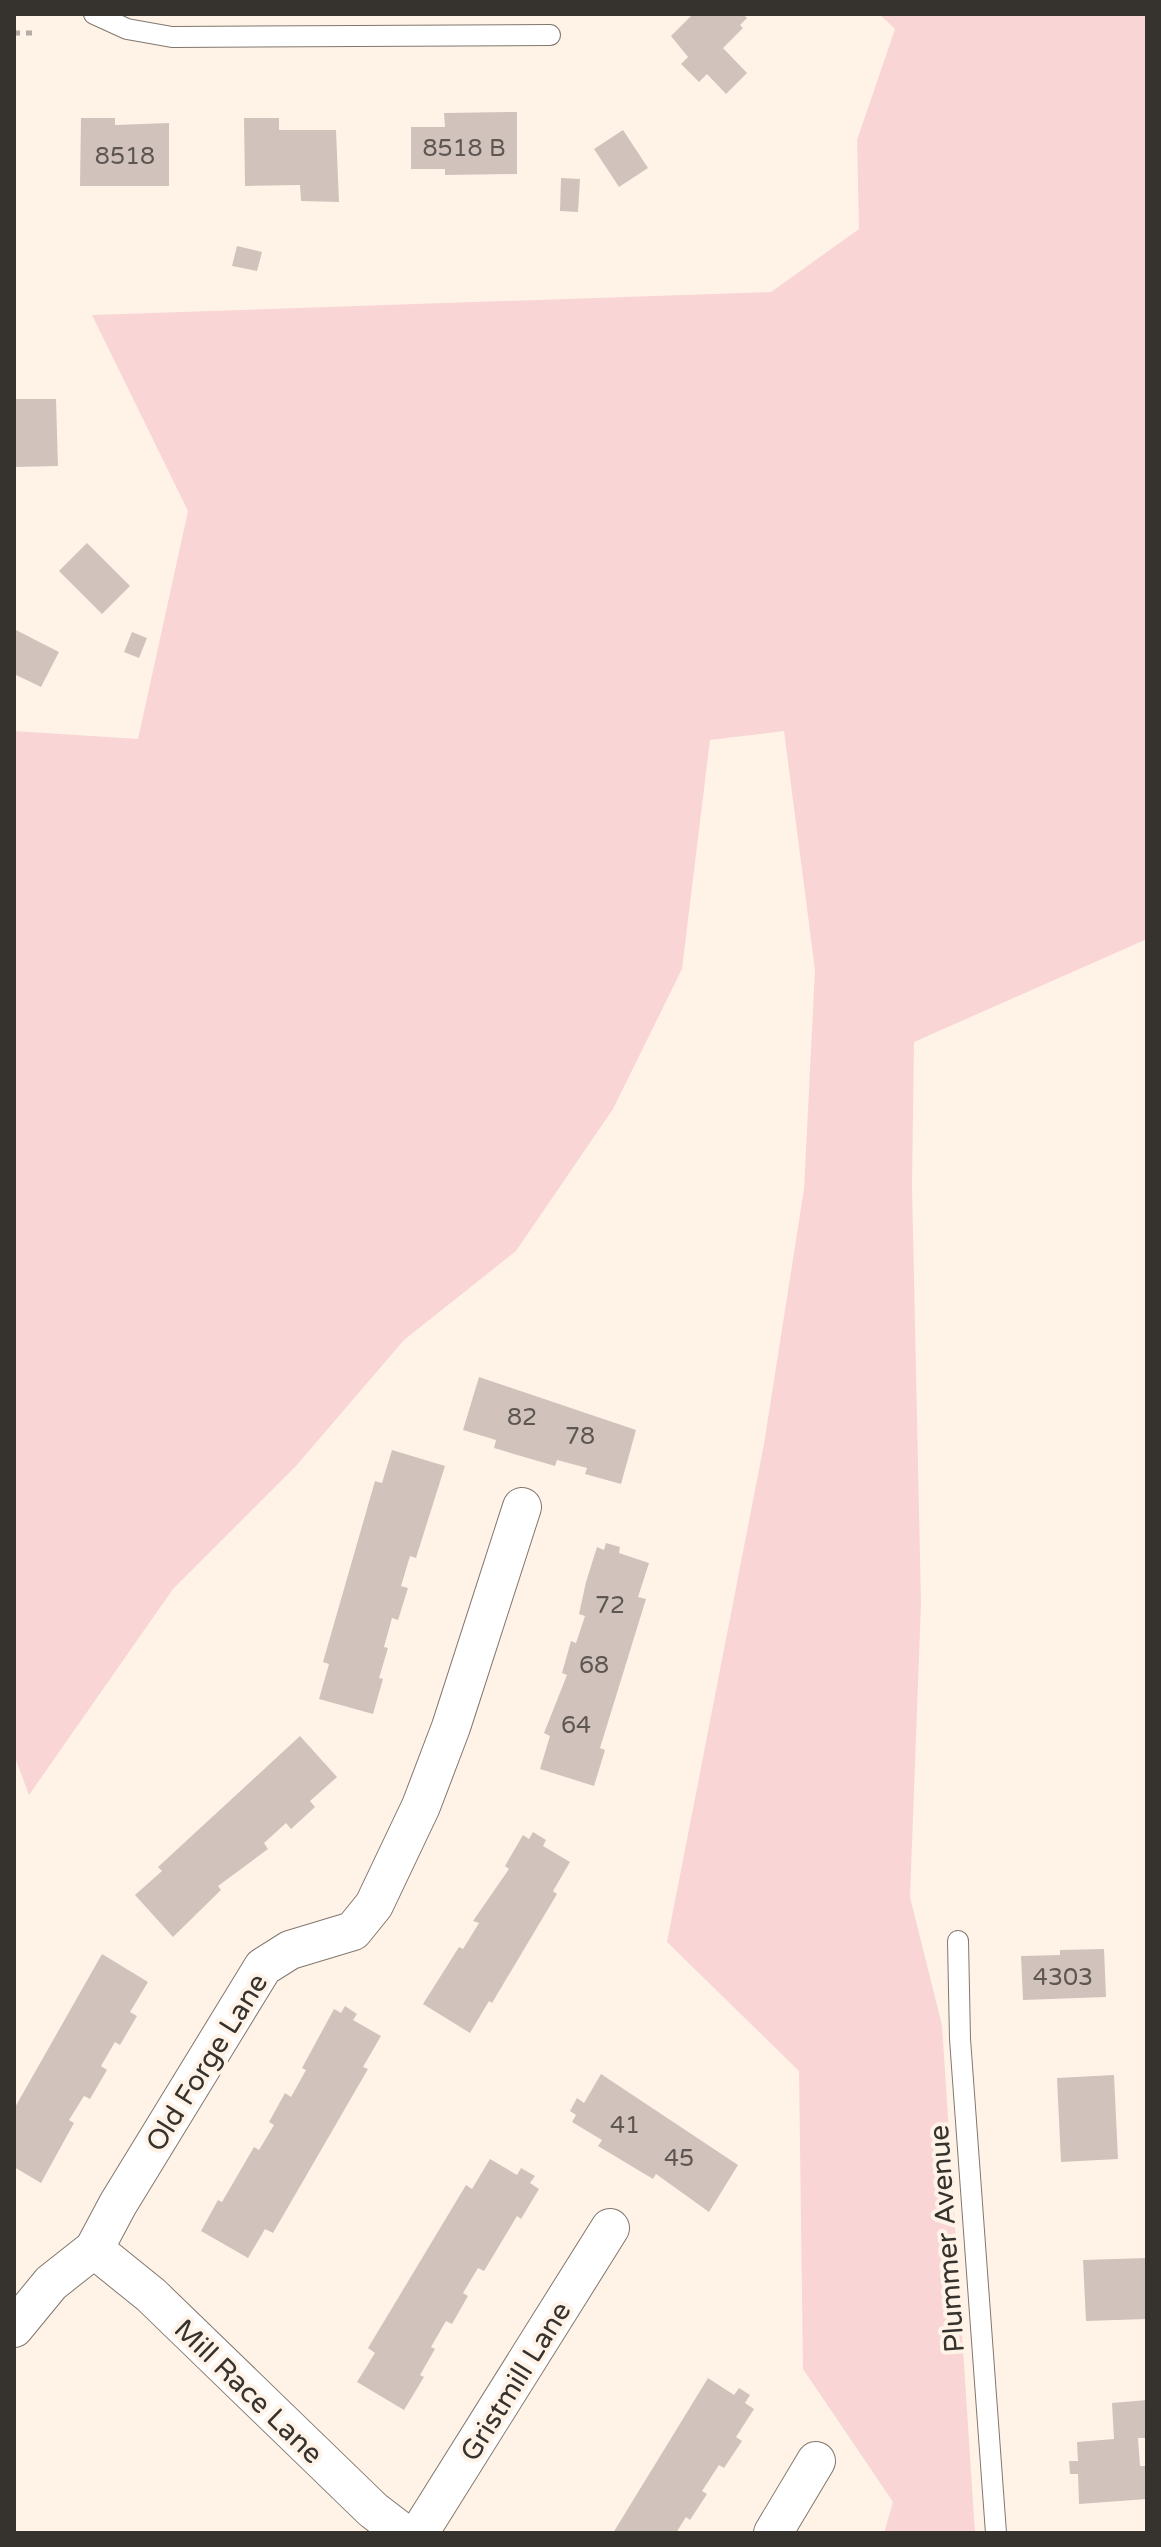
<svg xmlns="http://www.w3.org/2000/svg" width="1161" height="2547" viewBox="0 0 1161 2547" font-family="'Varela Round',sans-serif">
<rect width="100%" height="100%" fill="#fff3e8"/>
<path fill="#f9d6d5" d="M 879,14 L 1147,14 L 1147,939 L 914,1042 L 912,1185 L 921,1604 L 910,1897 L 942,2025 L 975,2533 L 884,2533 L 893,2502 L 803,2369 L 799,2071 L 667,1942 L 764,1444 L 804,1189 L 815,970 L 784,731 L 710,740 L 682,969 L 613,1109 L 516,1251 L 404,1340 L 296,1466 L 173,1589 L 29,1795 L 14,1755 L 14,731 L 138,739 L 188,511 L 92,315 L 771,292 L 859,229 L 857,140 L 895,29 Z"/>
<path fill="#d2c2bc" d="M 693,14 L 743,14 L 747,18 L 740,25 L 743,28 L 723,48 L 747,73 L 726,94 L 707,74 L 699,82 L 681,64 L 688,57 L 671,36 Z
M 517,112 L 517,174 L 445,175 L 445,169 L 411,169 L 411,127 L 445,127 L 444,113 Z
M 81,118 L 115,118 L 115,125 L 169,123 L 169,186 L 80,186 Z
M 244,118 L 279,118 L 279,130 L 336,130 L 339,202 L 301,201 L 300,185 L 245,186 Z
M 623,130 L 648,168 L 619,187 L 594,149 Z
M 561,178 L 580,179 L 578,212 L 560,211 Z
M 237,246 L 262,252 L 257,271 L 232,266 Z
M 14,399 L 56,399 L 58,466 L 14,467 Z
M 87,543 L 130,586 L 102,614 L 59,571 Z
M 14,629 L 59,652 L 41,687 L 14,674 Z
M 132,632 L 147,638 L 139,658 L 124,652 Z
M 479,1377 L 636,1430 L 621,1484 L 585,1474 L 587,1468 L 557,1460 L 555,1466 L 494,1448 L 496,1440 L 463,1430 Z
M 392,1450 L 445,1466 L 416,1558 L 410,1556 L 401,1586 L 408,1588 L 398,1620 L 392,1618 L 384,1647 L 388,1648 L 379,1678 L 383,1679 L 373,1714 L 319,1699 L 329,1664 L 323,1662 L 375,1481 L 382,1483 Z
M 606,1543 L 620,1547 L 619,1553 L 649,1563 L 638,1597 L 646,1599 L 600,1748 L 605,1750 L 594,1786 L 540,1769 L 550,1736 L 544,1733 L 567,1675 L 562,1673 L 571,1641 L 576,1643 L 585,1616 L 579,1614 L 586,1582 L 597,1547 L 604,1550 Z
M 300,1736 L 337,1777 L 310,1801 L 315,1807 L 291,1829 L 286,1823 L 264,1843 L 268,1849 L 218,1886 L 221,1890 L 173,1937 L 135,1895 L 162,1871 L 158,1867 Z
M 533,1832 L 546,1840 L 543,1846 L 570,1862 L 553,1891 L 557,1894 L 492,2003 L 489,2001 L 470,2033 L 423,2004 L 459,1947 L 463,1949 L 479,1923 L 473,1921 L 509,1869 L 505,1866 L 523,1835 L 529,1839 Z
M 1104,1949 L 1106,1997 L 1023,2000 L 1021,1956 L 1060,1955 L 1060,1950 Z
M 102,1954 L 148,1982 L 130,2012 L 137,2016 L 120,2045 L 115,2042 L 101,2066 L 107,2070 L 90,2099 L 84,2096 L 69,2120 L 74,2123 L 41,2183 L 14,2167 L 14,2109 Z
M 345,2006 L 357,2014 L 353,2020 L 381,2036 L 363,2067 L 368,2069 L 273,2233 L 265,2229 L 248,2258 L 201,2231 L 218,2200 L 222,2202 L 254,2147 L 259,2150 L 274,2125 L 269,2122 L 285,2093 L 291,2097 L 306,2070 L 302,2068 L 334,2009 L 341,2013 Z
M 601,2074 L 738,2165 L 709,2212 L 656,2174 L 653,2179 L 598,2146 L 602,2140 L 572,2122 L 576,2115 L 570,2111 L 577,2098 L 584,2103 Z
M 1114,2075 L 1118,2159 L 1061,2162 L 1057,2078 Z
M 490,2159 L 517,2175 L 521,2168 L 535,2176 L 530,2183 L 539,2189 L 521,2219 L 517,2216 L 484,2271 L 478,2268 L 463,2293 L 468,2296 L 452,2324 L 446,2321 L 431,2347 L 435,2349 L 420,2375 L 424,2377 L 404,2410 L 357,2382 L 375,2353 L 368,2348 L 466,2185 L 472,2189 Z
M 1146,2258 L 1147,2319 L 1086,2321 L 1083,2260 Z
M 708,2378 L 734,2395 L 739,2388 L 750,2395 L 745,2403 L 754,2409 L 736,2437 L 742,2441 L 724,2468 L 719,2465 L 702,2491 L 707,2494 L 690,2520 L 686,2517 L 676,2533 L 613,2533 Z
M 1147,2400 L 1147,2438 L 1138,2438 L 1140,2466 L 1147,2466 L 1147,2499 L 1079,2504 L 1078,2474 L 1070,2474 L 1069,2461 L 1078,2461 L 1077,2442 L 1114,2439 L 1112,2403 Z"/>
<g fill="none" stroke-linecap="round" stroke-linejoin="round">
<defs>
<path id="lane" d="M 94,14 L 127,29 L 172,37 L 550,35
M 958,1941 L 960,2039 L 996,2533"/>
<path id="street" d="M 94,2249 L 151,2295 L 373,2510 L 403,2533
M 14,2328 L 51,2283 L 94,2249 L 118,2204 L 263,1967 L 290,1950 L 353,1931 L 374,1905 L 421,1806 L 451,1727 L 522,1507
M 419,2533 L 610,2228
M 773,2533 L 816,2461"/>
</defs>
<use href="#lane" stroke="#82776d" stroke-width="22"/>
<use href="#street" stroke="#82776d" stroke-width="40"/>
<path stroke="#b5aca4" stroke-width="5" stroke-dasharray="6 6" stroke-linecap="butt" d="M 14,33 L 38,33"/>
<use href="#lane" stroke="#fff" stroke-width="20"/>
<use href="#street" stroke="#fff" stroke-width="38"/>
</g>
<g text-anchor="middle" stroke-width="8" stroke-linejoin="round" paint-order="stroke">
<g font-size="24" fill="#5d5652">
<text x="464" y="156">8518 B</text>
<text x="125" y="164">8518</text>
<text x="522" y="1425">82</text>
<text x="580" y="1444">78</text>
<text x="610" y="1613">72</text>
<text x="594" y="1673">68</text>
<text x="576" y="1733">64</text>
<text x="1063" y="1985">4303</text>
<text x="625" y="2133">41</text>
<text x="679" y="2166">45</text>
</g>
<g font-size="28" fill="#36322e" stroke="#fff3e8">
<text transform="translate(206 2062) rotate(-58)" y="10">Old Forge Lane</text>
<text transform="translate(946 2239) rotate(-94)" y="10">Plummer Avenue</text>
<text transform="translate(515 2381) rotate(-58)" y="10">Gristmill Lane</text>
<text transform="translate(249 2391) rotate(44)" y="10">Mill Race Lane</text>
</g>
</g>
<rect width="1161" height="2547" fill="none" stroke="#36322e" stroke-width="32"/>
</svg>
